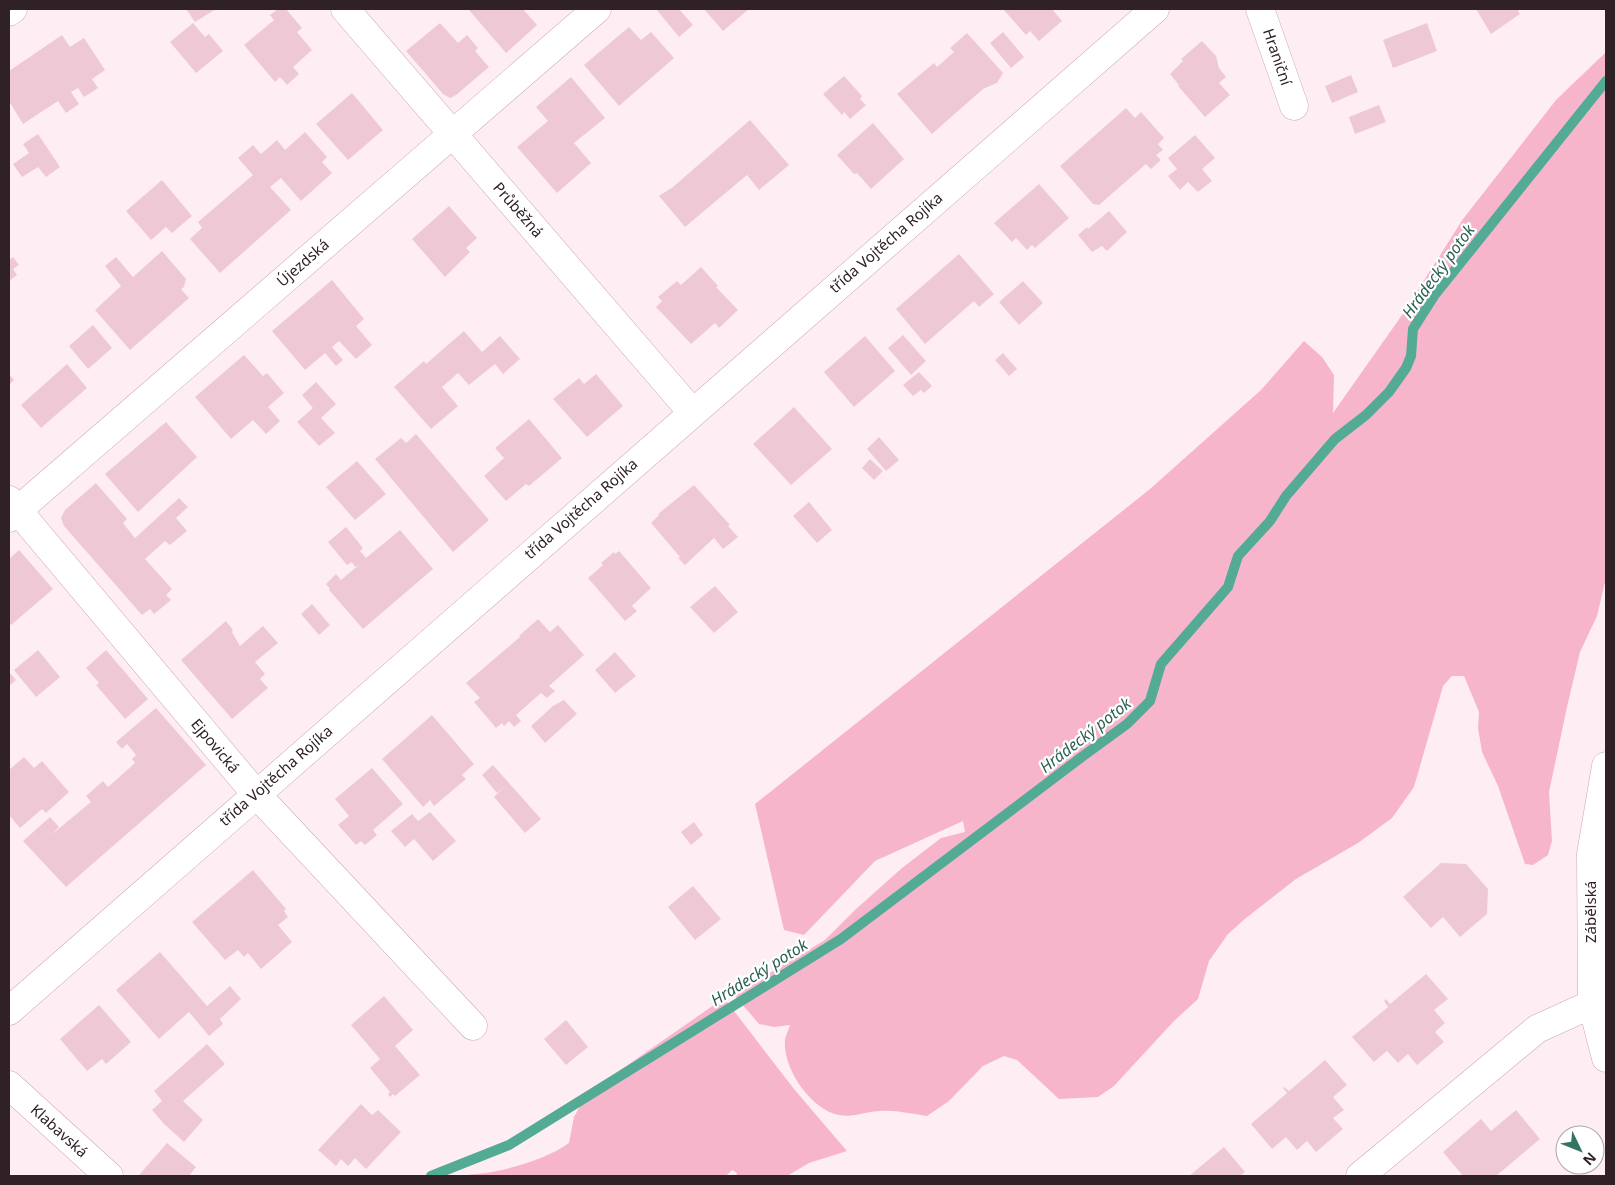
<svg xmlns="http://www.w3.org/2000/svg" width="1615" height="1185" viewBox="0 0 1615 1185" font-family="'Noto Sans',sans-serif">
<rect width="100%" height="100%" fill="#feeef3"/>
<path fill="#f7b5cc" d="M 1606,52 L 1606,578 L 1597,616 L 1580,652 L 1567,707 L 1549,792 L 1552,841 L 1548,855 L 1533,865 L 1525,864 L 1498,786 L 1482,752 L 1478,728 L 1479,712 L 1464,676 L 1452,676 L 1443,686 L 1414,787 L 1392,818 L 1358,843 L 1296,879 L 1246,918 L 1228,934 L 1209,961 L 1198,999 L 1174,1021 L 1114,1086 L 1098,1097 L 1059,1099 L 1017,1060 L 1004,1056 L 983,1066 L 949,1101 L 927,1116 C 912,1114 896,1110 881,1111 C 867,1111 853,1118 839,1115 C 811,1110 782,1068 785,1039 C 786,1035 789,1029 790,1025 L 774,1027 L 759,1024 L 735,996 L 750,985 L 825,940 L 855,910 L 902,868 L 941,838 L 965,832 L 963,821 L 875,861 L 804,935 L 784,930 L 755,804 L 1150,489 L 1261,390 L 1304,341 L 1322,357 L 1334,375 L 1333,413 L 1402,315 L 1463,219 L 1556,100 Z
M 724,998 L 794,1089 L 847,1151 L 809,1163 L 787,1176 L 736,1176 L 737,1173 L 732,1170 L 726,1176 L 460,1176 C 471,1174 481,1174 492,1172 C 515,1168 550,1157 569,1143 L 574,1117 L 583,1101 L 596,1087 Z"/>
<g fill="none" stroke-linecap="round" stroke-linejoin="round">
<path stroke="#53aa95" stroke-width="10" d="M 431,1176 L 509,1145 L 841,939 L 1083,756 L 1127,724 L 1150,701 L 1161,664 L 1228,587 L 1238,556 L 1270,521 L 1286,496 L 1335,439 L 1366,415 L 1389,392 L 1406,368 L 1411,356 L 1413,329 L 1434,296 L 1606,81"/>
</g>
<path fill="#eec9d5" d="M 186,9 L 216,9 L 195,22 Z
M 278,9 L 286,9 L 302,28 L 297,32 L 312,50 L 293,67 L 299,74 L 287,85 L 280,77 L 275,82 L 244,45 L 274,20 L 270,15 Z
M 468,9 L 523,9 L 537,25 L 506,53 Z
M 656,9 L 679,9 L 693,25 L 679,37 Z
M 704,9 L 749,9 L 723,31 Z
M 1003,9 L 1052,9 L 1062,21 L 1039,41 L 1030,31 L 1026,35 Z
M 1476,9 L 1517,9 L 1520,14 L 1491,34 Z
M 193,23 L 205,37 L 209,34 L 223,51 L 196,73 L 170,42 Z
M 440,23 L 458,43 L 467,35 L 478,48 L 475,51 L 489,67 L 456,95 L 450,98 L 443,94 L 406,51 Z
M 1427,23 L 1437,51 L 1393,68 L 1383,40 Z
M 629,27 L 641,40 L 651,32 L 674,58 L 619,106 L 584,65 Z
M 1003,32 L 1024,57 L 1011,68 L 990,43 Z
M 967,33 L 1003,73 L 997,83 L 983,89 L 932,134 L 897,94 L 934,63 L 937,67 L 954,52 L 950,48 Z
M 62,35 L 70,47 L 84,38 L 105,70 L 92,79 L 98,88 L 84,97 L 78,88 L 71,92 L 79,104 L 66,113 L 58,101 L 23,124 L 9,101 L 9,71 Z
M 1202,41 L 1216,56 L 1219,68 L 1226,77 L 1219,83 L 1230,95 L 1205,117 L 1178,86 L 1179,85 L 1170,74 L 1183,61 L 1181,59 Z
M 1351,75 L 1358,92 L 1332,103 L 1325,86 Z
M 844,76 L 862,96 L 860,99 L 866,105 L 850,119 L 844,112 L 842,115 L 823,94 Z
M 571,77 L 605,118 L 574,143 L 591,163 L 557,193 L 517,147 L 548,121 L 536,107 Z
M 352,93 L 383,130 L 348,160 L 316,124 Z
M 1379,105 L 1386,122 L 1355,134 L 1349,117 Z
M 1126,108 L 1135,118 L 1141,112 L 1164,138 L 1158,144 L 1163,150 L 1156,155 L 1161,160 L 1151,169 L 1146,164 L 1099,205 L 1093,204 L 1060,166 Z
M 750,120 L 789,165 L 759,190 L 747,175 L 685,227 L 659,196 L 673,187 Z
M 873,123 L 904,159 L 871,189 L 857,173 L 854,174 L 837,155 Z
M 305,132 L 327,157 L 322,162 L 332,173 L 301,201 L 281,178 L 270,187 L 291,210 L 220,273 L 190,239 L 202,228 L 198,222 L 253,175 L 238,158 L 253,145 L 261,154 L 277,140 L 285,150 Z
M 38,134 L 60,167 L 46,177 L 38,167 L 22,177 L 13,164 L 29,153 L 23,144 Z
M 1195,135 L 1215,158 L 1202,169 L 1212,181 L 1198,192 L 1188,182 L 1180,190 L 1168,176 L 1177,169 L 1168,158 Z
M 162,180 L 192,216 L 172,233 L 166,227 L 151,240 L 126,211 Z
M 1039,184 L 1069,218 L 1035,248 L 1032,245 L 1027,250 L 1016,238 L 1012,242 L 994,223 Z
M 449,206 L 477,238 L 466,248 L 470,252 L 445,277 L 412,239 Z
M 1109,211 L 1127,232 L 1107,251 L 1102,246 L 1092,252 L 1078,235 L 1087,227 L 1088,229 Z
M 162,251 L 186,279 L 184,287 L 181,289 L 189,298 L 130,350 L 95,310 L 121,286 L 105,266 L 116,257 L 133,277 Z
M 959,254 L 994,294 L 979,307 L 974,301 L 925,344 L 896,309 Z
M 13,257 L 19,265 L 13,269 L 17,275 L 9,281 L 9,260 Z
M 701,267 L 718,286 L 716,287 L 738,310 L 719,328 L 715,323 L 691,344 L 656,307 L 662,301 L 658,297 L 677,281 L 681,285 Z
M 332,280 L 364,319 L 356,326 L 372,345 L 356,359 L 339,341 L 332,347 L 343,360 L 336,366 L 325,353 L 305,370 L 272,331 Z
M 1023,281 L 1043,303 L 1019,325 L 999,302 Z
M 93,325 L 112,348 L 88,369 L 69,346 Z
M 464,331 L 482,352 L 500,336 L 520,359 L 503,374 L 495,364 L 469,385 L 458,373 L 442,387 L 458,406 L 431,429 L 394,387 L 424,361 L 426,364 Z
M 903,335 L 926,361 L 911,375 L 888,348 Z
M 865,336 L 895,371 L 854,407 L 824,372 Z
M 1003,353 L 1017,369 L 1009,376 L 995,360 Z
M 244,355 L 263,376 L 267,373 L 284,393 L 268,407 L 280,421 L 266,434 L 253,420 L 231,439 L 195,397 Z
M 67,364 L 87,388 L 41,428 L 21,405 Z
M 919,372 L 932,386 L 924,393 L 921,390 L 913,396 L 903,385 Z
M 9,374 L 14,380 L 9,385 Z
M 596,374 L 623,406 L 587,437 L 553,399 L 579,378 L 584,384 Z
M 316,382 L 336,404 L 321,418 L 335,433 L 319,446 L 297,422 L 313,408 L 302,395 Z
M 794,407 L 832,449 L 791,485 L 753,444 Z
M 529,419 L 562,458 L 529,486 L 526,484 L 506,501 L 484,476 L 504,458 L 495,448 Z
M 166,422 L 197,457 L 138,512 L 105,474 Z
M 416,434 L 489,520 L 453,552 L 375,459 L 401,438 L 406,443 Z
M 879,437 L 899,460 L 886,471 L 867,449 Z
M 870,459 L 883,471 L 874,480 L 862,468 Z
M 357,461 L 386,494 L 355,520 L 326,487 Z
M 96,483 L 127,519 L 123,523 L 135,538 L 179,498 L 188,507 L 176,518 L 187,531 L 170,545 L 165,541 L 145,559 L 172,589 L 166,595 L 171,600 L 154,614 L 150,609 L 142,615 L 64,526 L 61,518 L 65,510 Z
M 694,485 L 730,525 L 728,526 L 738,537 L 723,549 L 714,538 L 685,565 L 678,558 L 680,557 L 651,523 L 659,515 L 658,514 Z
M 809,502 L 832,530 L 817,543 L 793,516 Z
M 346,527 L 363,548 L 360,551 L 366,558 L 400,530 L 433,569 L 363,629 L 329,590 L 330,589 L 326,584 L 336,574 L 341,580 L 360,564 L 355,567 L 352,562 L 347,565 L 328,542 Z
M 19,550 L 53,589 L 11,625 L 9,622 L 9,559 Z
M 619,551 L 651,588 L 632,606 L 637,611 L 625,621 L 588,578 L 603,565 L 601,563 L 614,552 L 615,554 Z
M 715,586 L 738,612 L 714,633 L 690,607 Z
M 312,604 L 330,625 L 319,635 L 301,614 Z
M 538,619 L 550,632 L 558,625 L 584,655 L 549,686 L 555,691 L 547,698 L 541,693 L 516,715 L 521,721 L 514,727 L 509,721 L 504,726 L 502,723 L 496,728 L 474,702 L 480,698 L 466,683 L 520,637 L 519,636 Z
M 226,621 L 233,630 L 232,632 L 240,646 L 263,626 L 278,643 L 255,662 L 265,674 L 260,679 L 268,688 L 232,719 L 181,660 Z
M 38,650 L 60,677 L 36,697 L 14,670 Z
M 106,650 L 148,699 L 125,719 L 96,685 L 99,683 L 86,668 Z
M 615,652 L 636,676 L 615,693 L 595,670 Z
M 9,672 L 16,680 L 9,686 Z
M 564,700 L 577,714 L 545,743 L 531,726 L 553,706 Z
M 156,708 L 206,765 L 66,887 L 23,841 L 50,817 L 59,827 L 51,835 L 91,802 L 86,796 L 103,781 L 108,787 L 135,763 L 132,759 L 136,755 L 127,744 L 122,749 L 116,742 Z
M 432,715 L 474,764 L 462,775 L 466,779 L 434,806 L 430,800 L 423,807 L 382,759 Z
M 24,757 L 34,768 L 42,761 L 69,792 L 46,813 L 42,809 L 20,828 L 9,815 L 9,770 Z
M 493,765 L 541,819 L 525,833 L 494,797 L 504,787 L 497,793 L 482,775 Z
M 372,768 L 403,804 L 373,830 L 377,835 L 365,845 L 361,841 L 356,845 L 338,825 L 349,816 L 335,799 Z
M 430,812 L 456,841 L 433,861 L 414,839 L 405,847 L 391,831 L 412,814 L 418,821 Z
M 694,822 L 703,835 L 691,845 L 681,832 Z
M 1441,863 L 1466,864 L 1488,889 L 1487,914 L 1460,937 L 1443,917 L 1431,928 L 1403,897 Z
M 253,870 L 286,909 L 284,911 L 288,917 L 278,925 L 292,942 L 261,969 L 248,953 L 244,957 L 238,950 L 225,960 L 192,922 Z
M 693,886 L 721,919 L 695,940 L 668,907 Z
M 160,952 L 207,1006 L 230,986 L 241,999 L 220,1019 L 223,1024 L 209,1036 L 189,1012 L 159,1039 L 116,990 Z
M 1426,974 L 1448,999 L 1434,1010 L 1445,1023 L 1435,1032 L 1444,1042 L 1417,1065 L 1408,1054 L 1398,1063 L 1387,1051 L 1374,1062 L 1352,1037 L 1388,1007 L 1384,1001 L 1386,999 L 1390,1004 Z
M 384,996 L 413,1030 L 395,1046 L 420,1075 L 395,1096 L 393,1094 L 390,1097 L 388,1094 L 390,1092 L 370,1068 L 380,1059 L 351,1025 Z
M 99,1005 L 131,1042 L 106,1064 L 102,1059 L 87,1071 L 60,1039 Z
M 566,1020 L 588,1047 L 566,1065 L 544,1039 Z
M 207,1044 L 225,1064 L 183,1101 L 203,1120 L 184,1142 L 164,1124 L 152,1110 L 162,1101 L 154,1091 Z
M 1325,1060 L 1347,1085 L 1333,1097 L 1344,1110 L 1333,1118 L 1343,1129 L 1316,1152 L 1307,1141 L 1297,1150 L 1286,1137 L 1272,1149 L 1251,1124 L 1287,1093 L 1283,1088 L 1284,1087 L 1289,1091 Z
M 361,1104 L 372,1115 L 378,1110 L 401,1132 L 366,1169 L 355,1158 L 348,1166 L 341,1159 L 336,1166 L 318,1150 Z
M 1516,1110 L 1540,1139 L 1496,1176 L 1463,1176 L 1443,1152 L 1481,1119 L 1491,1131 Z
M 167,1143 L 196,1167 L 189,1176 L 140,1176 L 139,1175 Z
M 1224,1147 L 1245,1172 L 1240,1176 L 1189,1176 Z"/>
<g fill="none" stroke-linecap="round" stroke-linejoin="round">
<defs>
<path id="minor" d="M 345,9 L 692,412
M 1260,9 L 1294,106
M 9,12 L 13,9
M 9,500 L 256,794 L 473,1026
M 9,518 L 597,9
M 9,1011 L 1155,9
M 9,1085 L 109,1176
M 1360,1176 L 1537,1029 L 1592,1004"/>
<path id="major" d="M 1606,766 L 1591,854 L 1592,1004 L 1606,1058"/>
</defs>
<use href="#minor" stroke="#cba8b3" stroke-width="29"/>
<use href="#major" stroke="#cba8b3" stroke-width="29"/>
<use href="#minor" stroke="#fff" stroke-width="28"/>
<use href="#major" stroke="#fff" stroke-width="28"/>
</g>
<g text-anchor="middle" stroke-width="4.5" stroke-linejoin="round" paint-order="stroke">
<g font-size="15" fill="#2f2126" stroke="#fff">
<text transform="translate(1277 57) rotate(71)" y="5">Hraniční</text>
<text transform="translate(518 210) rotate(49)" y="5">Průběžná</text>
<text transform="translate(886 243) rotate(-41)" y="5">třída Vojtěcha Rojíka</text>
<text transform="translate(303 263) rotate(-41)" y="5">Újezdská</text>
<text transform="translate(581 509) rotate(-41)" y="5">třída Vojtěcha Rojíka</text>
<text transform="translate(215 746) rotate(50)" y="5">Ejpovická</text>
<text transform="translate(276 776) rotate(-41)" y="5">třída Vojtěcha Rojíka</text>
<text transform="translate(1591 912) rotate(-90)" y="5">Zábělská</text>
<text transform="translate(59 1131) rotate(42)" y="5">Klabavská</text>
</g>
<g font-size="16" font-style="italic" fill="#2b6154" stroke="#fff">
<text transform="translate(1438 271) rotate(-54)" y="6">Hrádecký potok</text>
<text transform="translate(1085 735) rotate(-38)" y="6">Hrádecký potok</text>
<text transform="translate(759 972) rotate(-32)" y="6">Hrádecký potok</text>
</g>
</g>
<rect width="1615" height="1185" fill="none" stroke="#2f2126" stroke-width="20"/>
<g transform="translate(1580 1150) rotate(133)"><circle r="24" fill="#ffffff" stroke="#aca6a8"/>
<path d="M0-4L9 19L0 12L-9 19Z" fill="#337464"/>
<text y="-8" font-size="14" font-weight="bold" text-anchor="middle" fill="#2f2126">N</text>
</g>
</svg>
